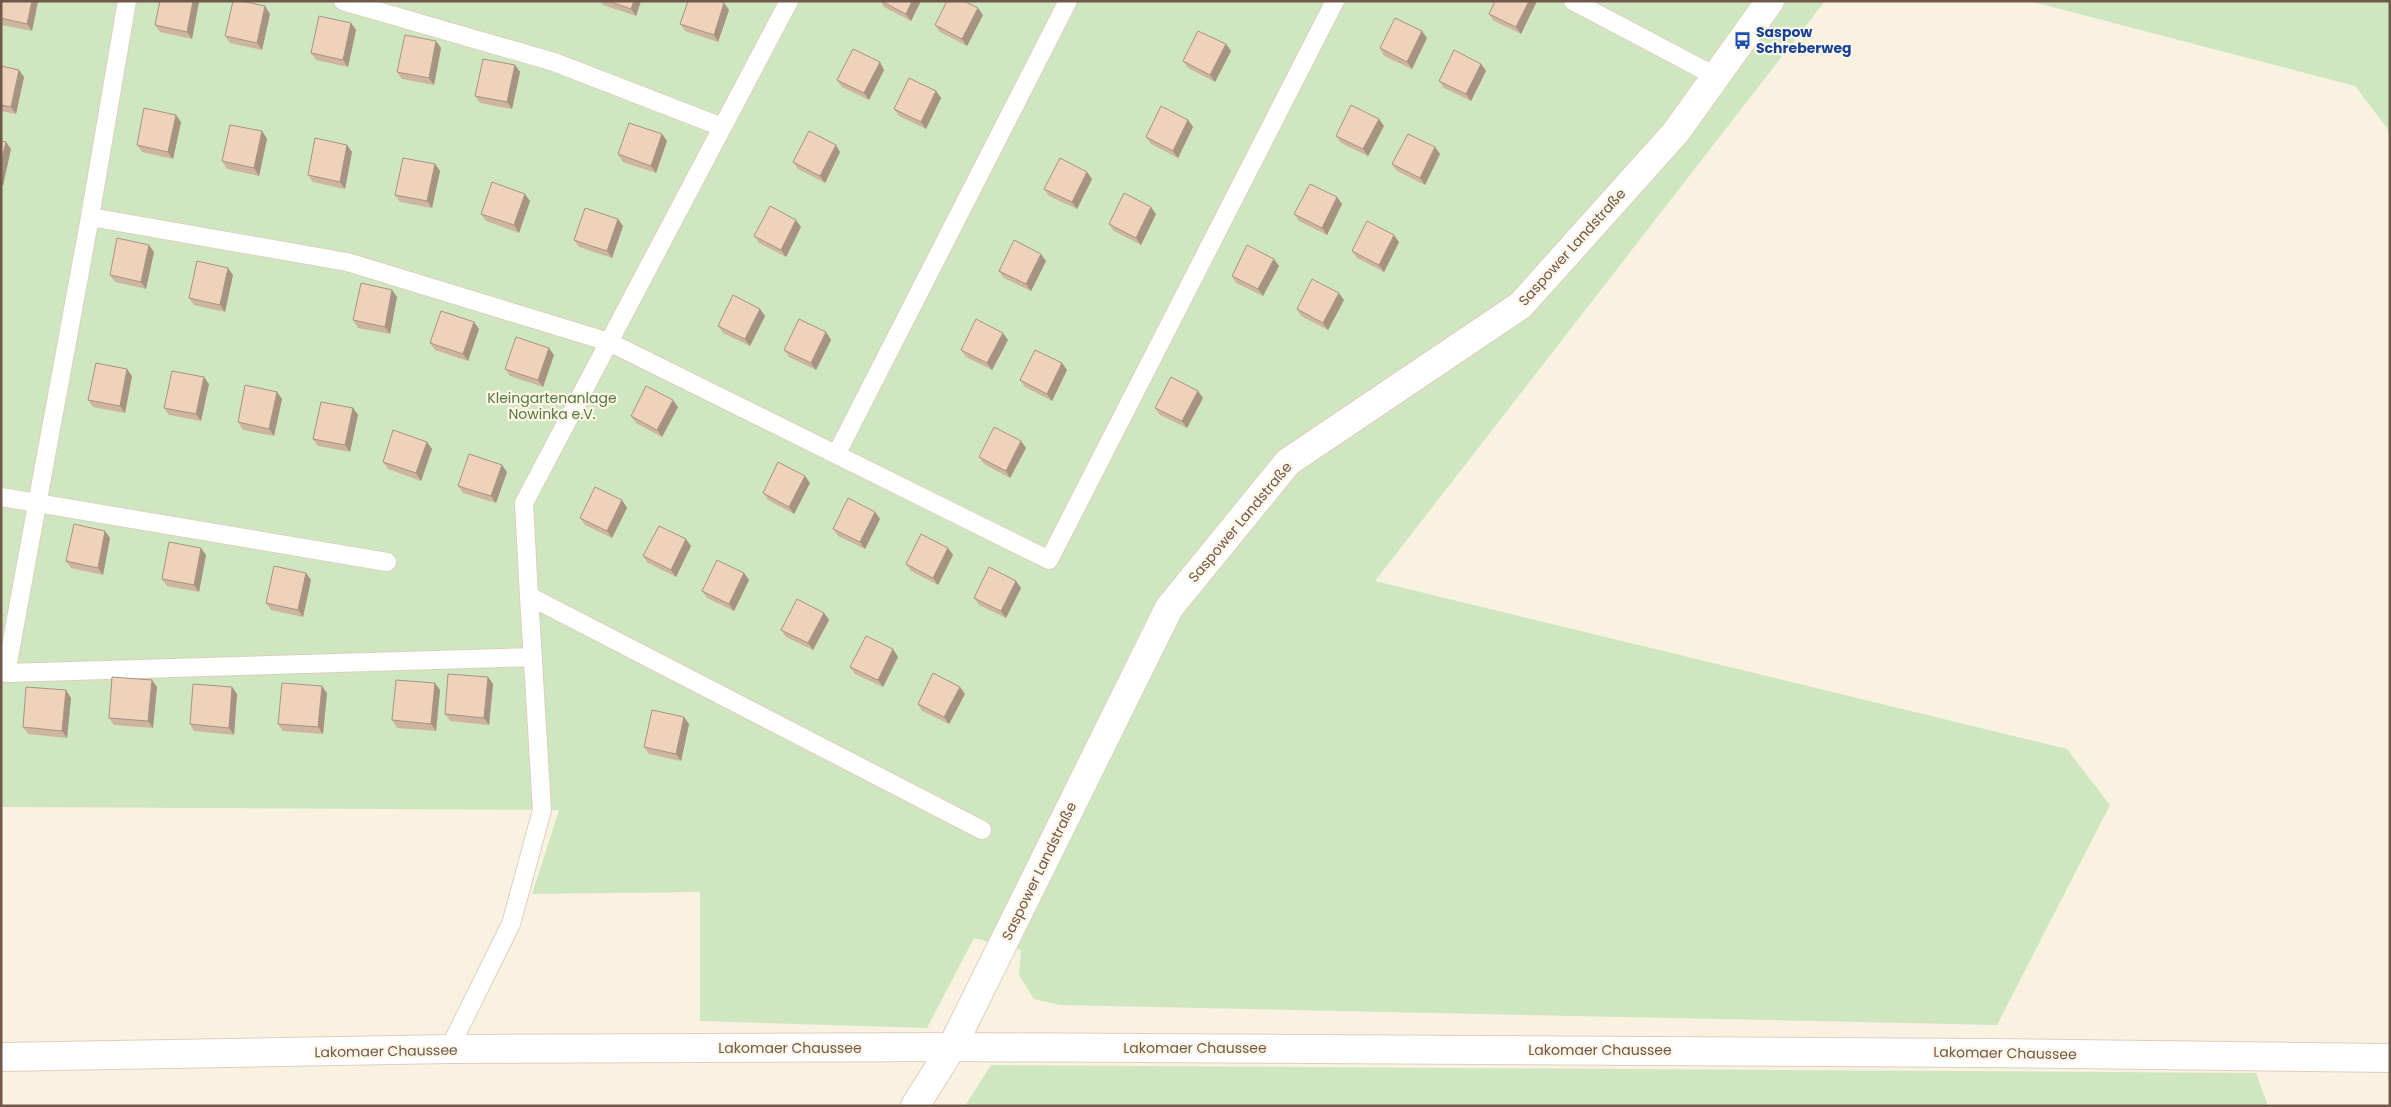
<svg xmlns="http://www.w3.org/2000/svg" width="2391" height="1107" viewBox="0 0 2391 1107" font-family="Poppins,sans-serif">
<rect width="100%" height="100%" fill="#faf2e1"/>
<path fill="#cee7c1" d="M 1,1 L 1825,1 L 1375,581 L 2067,749 L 2110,805 L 1997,1025 L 1059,1005 L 1034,999 L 1019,975 L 1021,950 L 974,938 L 927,1028 L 700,1021 L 700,892 L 532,894 L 559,810 L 1,807 Z
M 2029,1 L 2390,1 L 2390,132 L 2355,86 Z
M 991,1065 L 2256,1073 L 2268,1106 L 965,1106 Z"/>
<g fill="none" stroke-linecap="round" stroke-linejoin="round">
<defs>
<path id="service" d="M 127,1 L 90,217 L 6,673 L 533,657
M 343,1 L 554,62 L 722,127
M 1573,1 L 1715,76
M 90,217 L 347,262 L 609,342 L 1049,560 L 1335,1
M 837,453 L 1068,1
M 1,497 L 387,562
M 529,596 L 524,503 L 789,1
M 449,1049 L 511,924 L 542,810 L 529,596 L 982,830"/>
<path id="minor" d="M 915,1106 L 952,1047 L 1169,608 L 1288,462 L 1521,305 L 1676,132 L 1770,1"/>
<path id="tertiary" d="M 1,1057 L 449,1049 L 952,1047 L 1989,1053 L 2390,1058"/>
</defs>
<use href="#service" stroke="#decfbd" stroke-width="20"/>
<use href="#minor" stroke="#decfbd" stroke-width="30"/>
<use href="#tertiary" stroke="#decfbd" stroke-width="30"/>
<use href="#service" stroke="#fff" stroke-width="18"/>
<use href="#minor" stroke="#fff" stroke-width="28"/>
<use href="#tertiary" stroke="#fff" stroke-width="28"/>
</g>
<path fill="#cdb5a0" d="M 1,1 L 38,1 L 32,31 L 1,25 Z
M 160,1 L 199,1 L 192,39 L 160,32 L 155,25 Z
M 600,1 L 641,1 L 636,16 L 603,5 Z
M 880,1 L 921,1 L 911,21 L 884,7 Z
M 1495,1 L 1535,1 L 1536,3 L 1521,34 L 1494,21 L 1489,14 Z
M 724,3 L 729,10 L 718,42 L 685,31 L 680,24 Z
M 270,14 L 262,50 L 230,43 L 225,36 Z
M 983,15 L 967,46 L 940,32 L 935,25 Z
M 351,23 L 356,30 L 348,67 L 316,60 L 311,53 Z
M 1427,38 L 1412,69 L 1384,56 L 1380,48 Z
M 436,41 L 441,48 L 434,85 L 402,79 L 397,72 Z
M 1226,44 L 1231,51 L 1215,82 L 1188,68 L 1183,61 Z
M 1481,64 L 1486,71 L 1471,101 L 1444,88 L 1439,81 Z
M 515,65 L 520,72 L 512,109 L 480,103 L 475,96 Z
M 1,66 L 24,77 L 16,114 L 1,111 Z
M 884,70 L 869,100 L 842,87 L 837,80 Z
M 936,91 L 941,98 L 926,129 L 899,116 L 894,109 Z
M 1188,120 L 1193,127 L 1178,158 L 1151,144 L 1146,137 Z
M 181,122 L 173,159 L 142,152 L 137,145 Z
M 1384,126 L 1368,156 L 1341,143 L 1336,136 Z
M 262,131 L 267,139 L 259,176 L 227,169 L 222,161 Z
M 662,134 L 667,141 L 656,173 L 623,162 L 618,154 Z
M 347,145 L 352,152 L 345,189 L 313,182 L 308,175 Z
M 840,152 L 825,183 L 798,169 L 793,162 Z
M 1440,154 L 1425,185 L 1397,171 L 1392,164 Z
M 435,164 L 440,171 L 432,208 L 400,202 L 395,195 Z
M 1087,172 L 1092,179 L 1077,209 L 1049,196 L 1044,189 Z
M 1337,197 L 1342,204 L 1327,235 L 1299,221 L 1294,214 Z
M 530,201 L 519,233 L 486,221 L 481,214 Z
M 1156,214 L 1141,245 L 1114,231 L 1109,224 Z
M 618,219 L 623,226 L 612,258 L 579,247 L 574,240 Z
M 801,227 L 786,257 L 759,243 L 754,236 Z
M 1399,242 L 1384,272 L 1357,258 L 1352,251 Z
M 154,252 L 146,289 L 115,282 L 110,275 Z
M 1274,259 L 1279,266 L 1263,296 L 1236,283 L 1232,276 Z
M 1046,261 L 1031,291 L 1004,278 L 999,271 Z
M 233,275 L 225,312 L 194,305 L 189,298 Z
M 392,290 L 397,297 L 390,334 L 358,328 L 353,320 Z
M 1344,300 L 1328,330 L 1301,316 L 1297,309 Z
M 765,316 L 750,346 L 723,333 L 718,326 Z
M 479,329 L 468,361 L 435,350 L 430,343 Z
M 826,332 L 831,340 L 816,370 L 789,357 L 784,350 Z
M 1008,340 L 992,370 L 966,357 L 961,350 Z
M 554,355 L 543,387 L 510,376 L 505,369 Z
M 1062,363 L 1067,370 L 1052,401 L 1025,387 L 1020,380 Z
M 132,376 L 125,413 L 93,407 L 88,400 Z
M 209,384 L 201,421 L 169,415 L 164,408 Z
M 1203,398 L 1187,428 L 1160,415 L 1155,408 Z
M 282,399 L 274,436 L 243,430 L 238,422 Z
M 678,407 L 662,437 L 636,423 L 631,416 Z
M 353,408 L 358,415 L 350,452 L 318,446 L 313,439 Z
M 427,442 L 432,449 L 421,481 L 388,469 L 383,462 Z
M 1026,448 L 1010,478 L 984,464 L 979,457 Z
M 507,472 L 496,503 L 463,493 L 458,486 Z
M 810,483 L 794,514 L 768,500 L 763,493 Z
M 622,500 L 627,508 L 612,538 L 585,525 L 580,518 Z
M 875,512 L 880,519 L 865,549 L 838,536 L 833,529 Z
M 110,538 L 103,575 L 71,568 L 66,561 Z
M 691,546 L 676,577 L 648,563 L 643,556 Z
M 948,548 L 953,555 L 938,585 L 911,571 L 906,564 Z
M 206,555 L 199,592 L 167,586 L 162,579 Z
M 306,573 L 311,580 L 303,617 L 271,610 L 266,603 Z
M 744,573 L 749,580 L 734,611 L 707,598 L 702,591 Z
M 1021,588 L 1006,618 L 979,605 L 974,598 Z
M 824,613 L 829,620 L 813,650 L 786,637 L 781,630 Z
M 898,657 L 883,687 L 855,674 L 850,667 Z
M 488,677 L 493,684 L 489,725 L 450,721 L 445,714 Z
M 435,683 L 440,690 L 436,731 L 397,728 L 392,720 Z
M 157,687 L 153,728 L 114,725 L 109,718 Z
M 232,687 L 237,694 L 234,735 L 194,731 L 190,724 Z
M 327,693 L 323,734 L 283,731 L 278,724 Z
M 965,694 L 949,724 L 922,711 L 918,704 Z
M 71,698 L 67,738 L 28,734 L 23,727 Z
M 684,717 L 689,724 L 681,761 L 649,754 L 644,747 Z"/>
<path fill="#a79382" d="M 32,1 L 38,1 L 32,31 L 27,24 Z
M 193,1 L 199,2 L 192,39 L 187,32 Z
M 634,1 L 641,1 L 636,16 L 631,9 Z
M 912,1 L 921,1 L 911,21 L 906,14 Z
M 1529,1 L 1535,1 L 1536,3 L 1521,34 L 1516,27 Z
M 724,3 L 729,10 L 718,42 L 714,35 Z
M 265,6 L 270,14 L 262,50 L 257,43 Z
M 978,8 L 983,15 L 967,46 L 962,39 Z
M 351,23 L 356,30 L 348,67 L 343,60 Z
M 1422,31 L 1427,38 L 1412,69 L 1407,62 Z
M 436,41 L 441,48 L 434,85 L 429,78 Z
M 1226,44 L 1231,51 L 1215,82 L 1210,75 Z
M 880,62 L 884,70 L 869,100 L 864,93 Z
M 1481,64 L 1486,71 L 1471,101 L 1466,94 Z
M 515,65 L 520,72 L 512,109 L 507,102 Z
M 19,70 L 24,77 L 16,114 L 11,107 Z
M 936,91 L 941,98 L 926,129 L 921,122 Z
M 176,115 L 181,122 L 173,159 L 168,152 Z
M 1379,119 L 1384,126 L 1368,156 L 1363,149 Z
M 1188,120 L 1193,127 L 1178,158 L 1173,151 Z
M 262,131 L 267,139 L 259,176 L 254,168 Z
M 662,134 L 667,141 L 656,173 L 651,166 Z
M 6,142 L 11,149 L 3,186 L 1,183 L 1,163 Z
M 347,145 L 352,152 L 345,189 L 340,182 Z
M 836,145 L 840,152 L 825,183 L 820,176 Z
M 1435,147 L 1440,154 L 1425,185 L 1420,178 Z
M 435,164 L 440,171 L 432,208 L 427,201 Z
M 1087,172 L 1092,179 L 1077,209 L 1072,202 Z
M 525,194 L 530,201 L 519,233 L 514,225 Z
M 1337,197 L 1342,204 L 1327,235 L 1322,228 Z
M 1151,207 L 1156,214 L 1141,245 L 1136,238 Z
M 618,219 L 623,226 L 612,258 L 607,251 Z
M 796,220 L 801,227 L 786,257 L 781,250 Z
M 1394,235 L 1399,242 L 1384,272 L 1379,265 Z
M 149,245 L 154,252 L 146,289 L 141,282 Z
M 1041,254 L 1046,261 L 1031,291 L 1026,284 Z
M 1274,259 L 1279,266 L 1263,296 L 1258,289 Z
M 228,268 L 233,275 L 225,312 L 220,305 Z
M 392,290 L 397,297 L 390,334 L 385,327 Z
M 1339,293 L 1344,300 L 1328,330 L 1323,323 Z
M 760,309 L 765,316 L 750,346 L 745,339 Z
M 474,322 L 479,329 L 468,361 L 463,354 Z
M 826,332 L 831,340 L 816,370 L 811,363 Z
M 1003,333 L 1008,340 L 992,370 L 987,363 Z
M 549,348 L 554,355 L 543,387 L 538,380 Z
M 1062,363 L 1067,370 L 1052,401 L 1047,394 Z
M 127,369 L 132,376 L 125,413 L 120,406 Z
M 204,377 L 209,384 L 201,421 L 196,414 Z
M 1198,391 L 1203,398 L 1187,428 L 1182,421 Z
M 277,392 L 282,399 L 274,436 L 269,429 Z
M 673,400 L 678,407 L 662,437 L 657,430 Z
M 353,408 L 358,415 L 350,452 L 345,445 Z
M 1021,441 L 1026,448 L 1010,478 L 1006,471 Z
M 427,442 L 432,449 L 421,481 L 416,473 Z
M 502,465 L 507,472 L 496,503 L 491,496 Z
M 805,476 L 810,483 L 794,514 L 789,507 Z
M 622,500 L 627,508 L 612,538 L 607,531 Z
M 875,512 L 880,519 L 865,549 L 860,542 Z
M 105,531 L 110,538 L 103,575 L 98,568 Z
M 686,539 L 691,546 L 676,577 L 671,570 Z
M 201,548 L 206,555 L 199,592 L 194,585 Z
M 948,548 L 953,555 L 938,585 L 933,578 Z
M 306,573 L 311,580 L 303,617 L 298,610 Z
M 744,573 L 749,580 L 734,611 L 729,604 Z
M 1016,581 L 1021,588 L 1006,618 L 1001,611 Z
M 824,613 L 829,620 L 813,650 L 808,643 Z
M 893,649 L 898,657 L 883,687 L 878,680 Z
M 488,677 L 493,684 L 489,725 L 484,718 Z
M 152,680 L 157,687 L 153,728 L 148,721 Z
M 435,683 L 440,690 L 436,731 L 431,724 Z
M 322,686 L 327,693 L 323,734 L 318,727 Z
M 232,687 L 237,694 L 234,735 L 229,728 Z
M 960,687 L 965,694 L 949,724 L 944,717 Z
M 66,690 L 71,698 L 67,738 L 62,731 Z
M 684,717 L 689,724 L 681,761 L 676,754 Z"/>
<path fill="#eed2ba" stroke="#a79382" d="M 1,1 L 32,1 L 27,24 L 1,18 Z
M 160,1 L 193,1 L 187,32 L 155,25 Z
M 233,1 L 241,1 L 265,6 L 257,43 L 225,36 Z
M 608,1 L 634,1 L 631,9 Z
M 688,1 L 719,1 L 724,3 L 714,35 L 680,24 Z
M 881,1 L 912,1 L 906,14 Z
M 947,1 L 964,1 L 978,8 L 962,39 L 935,25 Z
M 1495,1 L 1529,1 L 1516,27 L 1489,14 Z
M 319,16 L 351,23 L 343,60 L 311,53 Z
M 1395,18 L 1422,31 L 1407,62 L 1380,48 Z
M 1198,31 L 1226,44 L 1210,75 L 1183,61 Z
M 405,35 L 436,41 L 429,78 L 397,72 Z
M 853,49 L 880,62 L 864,93 L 837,80 Z
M 1454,50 L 1481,64 L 1466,94 L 1439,81 Z
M 483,59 L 515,65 L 507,102 L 475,96 Z
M 1,66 L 19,70 L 11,107 L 1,105 Z
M 909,78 L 936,91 L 921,122 L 894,109 Z
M 1351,105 L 1379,119 L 1363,149 L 1336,136 Z
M 1161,106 L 1188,120 L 1173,151 L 1146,137 Z
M 144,108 L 176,115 L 168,152 L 137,145 Z
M 629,123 L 662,134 L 651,166 L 618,154 Z
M 230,125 L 262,131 L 254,168 L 222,161 Z
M 809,131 L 836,145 L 820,176 L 793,162 Z
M 1408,134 L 1435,147 L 1420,178 L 1392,164 Z
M 315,138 L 347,145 L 340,182 L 308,175 Z
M 1,141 L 6,142 L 1,163 Z
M 403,158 L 435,164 L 427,201 L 395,195 Z
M 1060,158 L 1087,172 L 1072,202 L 1044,189 Z
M 492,182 L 525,194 L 514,225 L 481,214 Z
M 1310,184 L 1337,197 L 1322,228 L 1294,214 Z
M 1124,193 L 1151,207 L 1136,238 L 1109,224 Z
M 770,206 L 796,220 L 781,250 L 754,236 Z
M 585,208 L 618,219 L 607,251 L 574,240 Z
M 1367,221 L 1394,235 L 1379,265 L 1352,251 Z
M 117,238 L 149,245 L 141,282 L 110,275 Z
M 1014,240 L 1041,254 L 1026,284 L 999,271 Z
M 1247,245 L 1274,259 L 1258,289 L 1232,276 Z
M 197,261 L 228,268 L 220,305 L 189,298 Z
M 1312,279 L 1339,293 L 1323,323 L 1297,309 Z
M 361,283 L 392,290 L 385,327 L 353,320 Z
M 733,295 L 760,309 L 745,339 L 718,326 Z
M 441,311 L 474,322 L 463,354 L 430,343 Z
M 799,319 L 826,332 L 811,363 L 784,350 Z
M 976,319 L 1003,333 L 987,363 L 961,350 Z
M 516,337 L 549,348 L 538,380 L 505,369 Z
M 1035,350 L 1062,363 L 1047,394 L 1020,380 Z
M 96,363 L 127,369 L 120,406 L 88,400 Z
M 172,371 L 204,377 L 196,414 L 164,408 Z
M 1171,377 L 1198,391 L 1182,421 L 1155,408 Z
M 245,385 L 277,392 L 269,429 L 238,422 Z
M 646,386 L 673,400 L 657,430 L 631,416 Z
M 321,402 L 353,408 L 345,445 L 313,439 Z
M 994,427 L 1021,441 L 1006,471 L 979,457 Z
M 393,430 L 427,442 L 416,473 L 383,462 Z
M 469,454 L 502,465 L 491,496 L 458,486 Z
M 778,462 L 805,476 L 789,507 L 763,493 Z
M 595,487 L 622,500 L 607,531 L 580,518 Z
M 848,498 L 875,512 L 860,542 L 833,529 Z
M 74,524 L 105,531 L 98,568 L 66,561 Z
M 659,526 L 686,539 L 671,570 L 643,556 Z
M 921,534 L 948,548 L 933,578 L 906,564 Z
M 169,542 L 201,548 L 194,585 L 162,579 Z
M 717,560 L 744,573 L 729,604 L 702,591 Z
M 274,566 L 306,573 L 298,610 L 266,603 Z
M 989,567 L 1016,581 L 1001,611 L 974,598 Z
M 797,599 L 824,613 L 808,643 L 781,630 Z
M 866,636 L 893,649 L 878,680 L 850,667 Z
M 933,673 L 960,687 L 944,717 L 918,704 Z
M 448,674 L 488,677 L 484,718 L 445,714 Z
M 112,677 L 152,680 L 148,721 L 109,718 Z
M 396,680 L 435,683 L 431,724 L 392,720 Z
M 282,683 L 322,686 L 318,727 L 278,724 Z
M 193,684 L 232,687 L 229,728 L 190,724 Z
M 26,687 L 66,690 L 62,731 L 23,727 Z
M 652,710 L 684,717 L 676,754 L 644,747 Z"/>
<defs>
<symbol id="bus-bare" viewBox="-9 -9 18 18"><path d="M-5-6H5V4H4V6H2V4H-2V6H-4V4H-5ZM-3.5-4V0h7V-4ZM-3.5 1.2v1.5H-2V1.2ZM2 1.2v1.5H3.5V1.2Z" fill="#1a4fb4" stroke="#fef6e6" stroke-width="2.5" paint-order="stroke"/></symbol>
</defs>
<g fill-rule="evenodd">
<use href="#bus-bare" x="1730" y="28" width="25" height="25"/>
</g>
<g text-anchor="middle" stroke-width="4.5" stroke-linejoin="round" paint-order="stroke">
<g font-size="14" font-weight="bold" fill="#164399" stroke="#fef6e6" text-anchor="start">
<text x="1756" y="37">Saspow<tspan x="1756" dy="16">Schreberweg</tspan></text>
</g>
<g font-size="14" fill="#705949" stroke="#fef6e6">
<text transform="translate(1572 247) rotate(-48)" y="5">Saspower Landstraße</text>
<text transform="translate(1240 522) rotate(-50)" y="5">Saspower Landstraße</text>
<text transform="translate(1039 871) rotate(-64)" y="5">Saspower Landstraße</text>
<text x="790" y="1053">Lakomaer Chaussee</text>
<text x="1195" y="1053">Lakomaer Chaussee</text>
<text x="1600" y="1055">Lakomaer Chaussee</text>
<text transform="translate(386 1051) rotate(-1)" y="5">Lakomaer Chaussee</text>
<text transform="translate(2005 1053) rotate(1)" y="5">Lakomaer Chaussee</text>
</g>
<g font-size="14" fill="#527a45" stroke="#fef6e6">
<text x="552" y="403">Kleingartenanlage<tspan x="552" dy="16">Nowinka e.V.</tspan></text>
</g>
</g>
<rect width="2391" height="1107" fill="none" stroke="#705949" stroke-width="5"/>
</svg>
